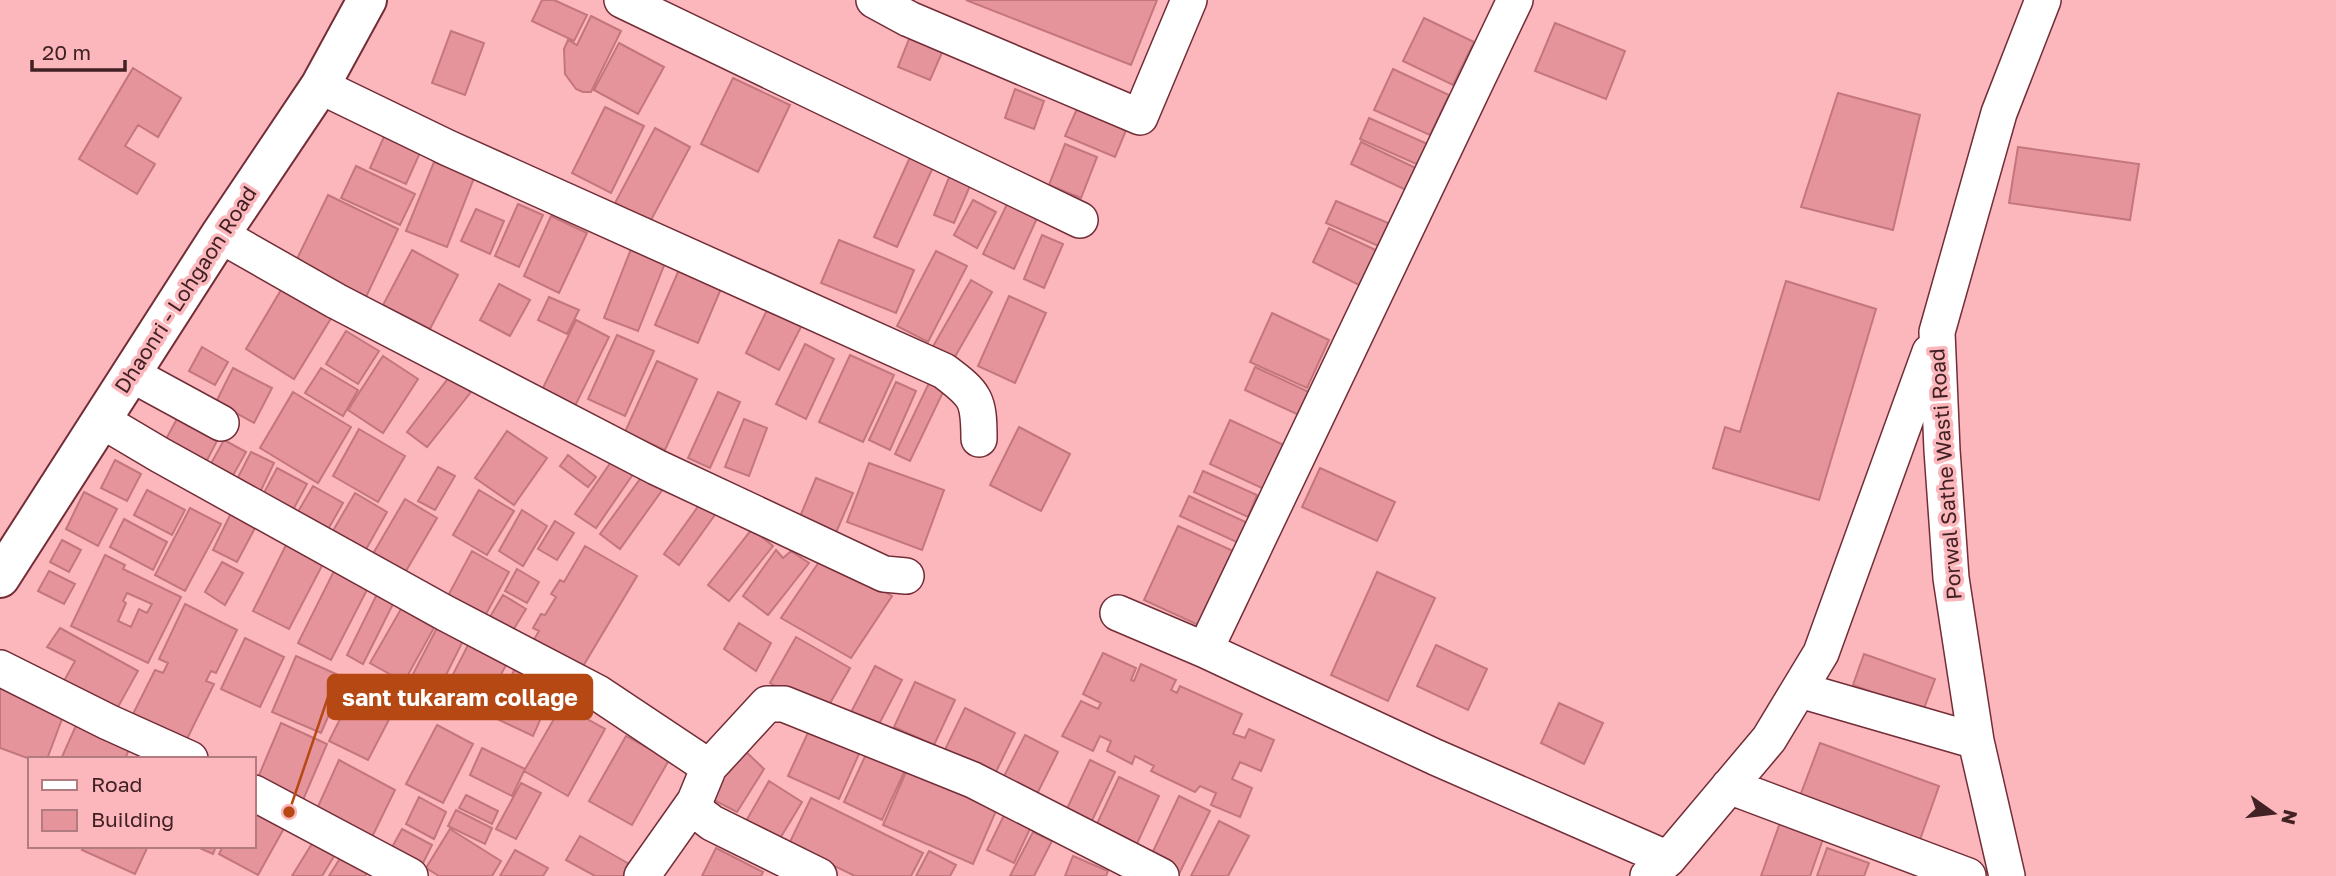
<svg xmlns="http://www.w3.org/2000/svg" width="2336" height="876" viewBox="0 0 2336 876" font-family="'Golos Text',sans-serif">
<rect width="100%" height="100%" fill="#fbb7bc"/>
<path fill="#e6949c" stroke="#c4767d" stroke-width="2" fill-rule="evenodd" d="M 542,0 L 554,0 L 587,15 L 574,41 L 532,21 Z
M 966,0 L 1157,0 L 1131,65 Z
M 591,16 L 621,31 L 591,92 L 583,92 L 576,89 L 565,74 L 564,49 L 568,40 L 577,45 Z
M 1424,18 L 1474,42 L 1453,85 L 1403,61 Z
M 1555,23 L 1625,51 L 1606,99 L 1535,71 Z
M 451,31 L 484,43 L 465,95 L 432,83 Z
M 911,34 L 944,48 L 930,80 L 898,67 Z
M 619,43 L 664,67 L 638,114 L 594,90 Z
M 133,68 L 181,98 L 158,137 L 138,125 L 125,146 L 155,164 L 137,194 L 79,159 Z
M 1393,69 L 1449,95 L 1430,135 L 1374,110 Z
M 733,78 L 790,105 L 758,172 L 701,144 Z
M 1015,89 L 1044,101 L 1034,129 L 1005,118 Z
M 1838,93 L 1920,115 L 1893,230 L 1801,207 Z
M 1080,102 L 1129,123 L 1115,157 L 1065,136 Z
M 605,107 L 644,126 L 611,193 L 572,173 Z
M 1369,118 L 1432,146 L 1423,167 L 1360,139 Z
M 655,128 L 690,147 L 650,222 L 615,203 Z
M 387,130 L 423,146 L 406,184 L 370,168 Z
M 1361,142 L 1418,169 L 1408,191 L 1351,164 Z
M 1065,144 L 1097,157 L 1081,198 L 1049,185 Z
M 2018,147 L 2139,164 L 2130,220 L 2009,203 Z
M 911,155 L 934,165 L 897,247 L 874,237 Z
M 434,162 L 474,178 L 447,247 L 406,231 Z
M 356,166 L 415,194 L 400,225 L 341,198 Z
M 952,170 L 973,179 L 954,223 L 934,215 Z
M 328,195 L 398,229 L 366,297 L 295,263 Z
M 973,200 L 996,212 L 977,248 L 954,235 Z
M 1336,201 L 1400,228 L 1390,251 L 1326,223 Z
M 1008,202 L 1038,216 L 1014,269 L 983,254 Z
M 518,204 L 543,215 L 519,267 L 495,256 Z
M 476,209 L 504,221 L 490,254 L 461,241 Z
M 551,216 L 587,233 L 559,293 L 524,276 Z
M 1329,228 L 1384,254 L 1367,289 L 1313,262 Z
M 1042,235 L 1063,244 L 1044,288 L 1024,279 Z
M 839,240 L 914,270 L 896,313 L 821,283 Z
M 631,249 L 665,263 L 638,331 L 604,318 Z
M 412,250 L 458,275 L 430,329 L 383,305 Z
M 936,251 L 967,266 L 928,342 L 897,326 Z
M 681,265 L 723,284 L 698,343 L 655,325 Z
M 971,280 L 992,292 L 948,369 L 927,357 Z
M 1786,281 L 1876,309 L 1819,500 L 1713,468 L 1725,427 L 1740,432 Z
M 499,284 L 530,300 L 510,336 L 480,320 Z
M 284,285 L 333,315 L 294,379 L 246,349 Z
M 1009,296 L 1046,313 L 1015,383 L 978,366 Z
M 549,297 L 579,310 L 567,334 L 538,320 Z
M 768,308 L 802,325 L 779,370 L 746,353 Z
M 1272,313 L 1329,340 L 1307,388 L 1250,362 Z
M 576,320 L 609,337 L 573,410 L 540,394 Z
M 346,331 L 379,351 L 358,384 L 326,364 Z
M 617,335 L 654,351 L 625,416 L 588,399 Z
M 805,344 L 834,359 L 806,419 L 776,404 Z
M 202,347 L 228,362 L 215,385 L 189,371 Z
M 850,355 L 894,375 L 863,442 L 819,422 Z
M 383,356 L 418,379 L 383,433 L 348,410 Z
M 657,361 L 697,379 L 665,450 L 625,432 Z
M 1255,367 L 1311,393 L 1301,416 L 1245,390 Z
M 233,368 L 272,388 L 254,423 L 216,402 Z
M 321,368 L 358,390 L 343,416 L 305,393 Z
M 450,376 L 471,392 L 427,447 L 407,432 Z
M 896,382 L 916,391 L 890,450 L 869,440 Z
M 929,383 L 944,390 L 910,461 L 895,454 Z
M 293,392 L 351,427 L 318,483 L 260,448 Z
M 718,392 L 740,402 L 710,468 L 688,458 Z
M 179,415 L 219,437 L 200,474 L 159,452 Z
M 744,419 L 767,428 L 749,476 L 725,467 Z
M 1230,420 L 1286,446 L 1266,490 L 1210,464 Z
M 1019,427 L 1070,454 L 1041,511 L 990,485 Z
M 359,429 L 405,456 L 378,502 L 333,476 Z
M 507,431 L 547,458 L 514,505 L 475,478 Z
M 224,440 L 246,452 L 226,488 L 204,476 Z
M 251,452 L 274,463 L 255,503 L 231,491 Z
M 618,452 L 638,467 L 596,528 L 575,514 Z
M 568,455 L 596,477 L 588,487 L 560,466 Z
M 115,460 L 141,474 L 127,501 L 101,488 Z
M 869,463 L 944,490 L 922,550 L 847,522 Z
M 438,467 L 455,476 L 435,510 L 418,501 Z
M 277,468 L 307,484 L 287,521 L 257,506 Z
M 1320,468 L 1395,502 L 1377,541 L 1302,507 Z
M 1203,471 L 1257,495 L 1248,517 L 1194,492 Z
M 643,475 L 663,489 L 620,549 L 600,534 Z
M 816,478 L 853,493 L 835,535 L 799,519 Z
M 313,486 L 343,503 L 322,540 L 292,522 Z
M 147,490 L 185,510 L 172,535 L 134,515 Z
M 479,490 L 514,511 L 487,555 L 453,535 Z
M 84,492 L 117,509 L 98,546 L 66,529 Z
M 355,493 L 387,512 L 360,560 L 327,541 Z
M 1189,496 L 1252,525 L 1243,545 L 1180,516 Z
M 405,499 L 437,518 L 399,583 L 367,564 Z
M 702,501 L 717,512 L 679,565 L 664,554 Z
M 190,508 L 221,524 L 185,591 L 155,575 Z
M 522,510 L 547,526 L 523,566 L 499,551 Z
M 231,513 L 256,526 L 237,562 L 213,550 Z
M 124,519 L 167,542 L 153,570 L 110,547 Z
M 555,521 L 574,533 L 557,560 L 538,549 Z
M 1178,526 L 1242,555 L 1209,630 L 1144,600 Z
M 752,529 L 773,546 L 729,601 L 708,585 Z
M 62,540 L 81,550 L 69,572 L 50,562 Z
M 288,541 L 325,560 L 289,629 L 253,611 Z
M 585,546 L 637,576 L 576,678 L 528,650 L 539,631 L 533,628 L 541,614 L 545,615 L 556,597 L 551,594 L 560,580 L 564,582 Z
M 776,550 L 783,558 L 791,551 L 809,563 L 768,615 L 743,596 Z
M 472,551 L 509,572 L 480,625 L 443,605 Z
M 105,555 L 125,565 L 123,569 L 181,597 L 148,663 L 71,626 ZM 127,593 L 152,604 L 147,613 L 139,609 L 131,627 L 118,621 L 126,603 L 123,601 Z
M 823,556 L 892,596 L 851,658 L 781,618 Z
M 222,562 L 243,573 L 225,605 L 205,592 Z
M 337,565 L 371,582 L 331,660 L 298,643 Z
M 517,569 L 539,582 L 527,603 L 505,591 Z
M 49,571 L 75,584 L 64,604 L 38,591 Z
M 1377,572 L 1435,598 L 1388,701 L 1331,675 Z
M 377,594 L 394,602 L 363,664 L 347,655 Z
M 503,595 L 526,609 L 507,640 L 484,627 Z
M 185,604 L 237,630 L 216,673 L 211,671 L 206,681 L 214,684 L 186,741 L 133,714 L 155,670 L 163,673 L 168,663 L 159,659 Z
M 401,609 L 434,628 L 404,682 L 370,663 Z
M 739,623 L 771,643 L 756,671 L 724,649 Z
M 439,624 L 465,637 L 429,709 L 402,695 Z
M 60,628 L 138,671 L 114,714 L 59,690 L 75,661 L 47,647 Z
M 796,637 L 850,668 L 824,714 L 770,683 Z
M 245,638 L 284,657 L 260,707 L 221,689 Z
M 468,645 L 506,665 L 484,707 L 446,688 Z
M 1436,645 L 1487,669 L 1468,710 L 1417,686 Z
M 1103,653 L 1136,668 L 1131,680 L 1134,681 L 1141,664 L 1176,680 L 1171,690 L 1177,693 L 1180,686 L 1242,714 L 1233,734 L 1245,738 L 1249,729 L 1274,740 L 1261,771 L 1240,762 L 1232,779 L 1252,788 L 1240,817 L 1211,805 L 1216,793 L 1200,786 L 1195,792 L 1151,771 L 1154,766 L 1135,756 L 1132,764 L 1107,751 L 1111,741 L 1100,736 L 1093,751 L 1062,736 L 1081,701 L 1098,709 L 1101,703 L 1083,694 Z
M 1864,654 L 1935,679 L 1923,711 L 1853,685 Z
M 296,656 L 345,678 L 321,733 L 272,712 Z
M 875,666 L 902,680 L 875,732 L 848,718 Z
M 515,668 L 555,687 L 533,736 L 493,717 Z
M 0,677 L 68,703 L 47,759 L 30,759 L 0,748 Z
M 915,682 L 955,700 L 934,745 L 894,727 Z
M 354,691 L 394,710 L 368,760 L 329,741 Z
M 1559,703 L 1603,723 L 1584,764 L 1541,743 Z
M 562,705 L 605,729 L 568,796 L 524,771 Z
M 965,708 L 1015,733 L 991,782 L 941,758 Z
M 78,721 L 131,745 L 125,759 L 61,759 Z
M 281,723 L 327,744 L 303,800 L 257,780 Z
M 812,724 L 862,747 L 839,799 L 788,776 Z
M 437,725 L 473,744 L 443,803 L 406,784 Z
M 1025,735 L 1058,752 L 1032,804 L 999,786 Z
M 626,736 L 669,760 L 632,825 L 589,801 Z
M 1820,743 L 1939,786 L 1917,848 L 1797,804 Z
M 740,746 L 764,769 L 737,812 L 708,797 Z
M 482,748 L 525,769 L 512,796 L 470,775 Z
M 868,750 L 906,768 L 882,820 L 844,802 Z
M 339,760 L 395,790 L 372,837 L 316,811 Z
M 1090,760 L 1115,772 L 1089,827 L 1064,815 Z
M 909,765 L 999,804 L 973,864 L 883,825 Z
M 1119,777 L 1159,796 L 1135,848 L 1094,830 Z
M 769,781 L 802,802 L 773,850 L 741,830 Z
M 521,783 L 541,793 L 516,839 L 496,829 Z
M 466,795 L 498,811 L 492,824 L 459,808 Z
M 1179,796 L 1210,811 L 1178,876 L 1148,862 Z
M 419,797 L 446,812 L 434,839 L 406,824 Z
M 811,798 L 923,853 L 911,876 L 855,876 L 789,844 Z
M 254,801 L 288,821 L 258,875 L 219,854 L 223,846 L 254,846 Z
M 1009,805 L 1035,818 L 1014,863 L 987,850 Z
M 456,810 L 492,828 L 485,844 L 448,826 Z
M 1781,820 L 1824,836 L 1810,876 L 1761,876 Z
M 1219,821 L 1249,836 L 1228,876 L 1191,876 Z
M 402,829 L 432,845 L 420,869 L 390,851 Z
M 450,829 L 501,861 L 492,876 L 439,876 L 426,868 Z
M 1033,832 L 1052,841 L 1034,876 L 1010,876 Z
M 318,834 L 339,848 L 322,876 L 292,876 Z
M 580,836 L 631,865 L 624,876 L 595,876 L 566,860 Z
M 84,846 L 148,846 L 135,874 L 82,850 Z
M 195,846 L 216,846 L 213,854 Z
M 716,848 L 763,872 L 761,876 L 702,876 Z
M 1827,848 L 1869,863 L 1864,876 L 1817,876 Z
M 515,850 L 548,868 L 543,876 L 500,876 Z
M 929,851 L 956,865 L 950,876 L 916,876 Z
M 344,852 L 371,867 L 365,876 L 329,876 Z
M 1073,856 L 1108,871 L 1106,876 L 1065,876 Z"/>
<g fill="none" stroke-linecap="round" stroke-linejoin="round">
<defs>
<path id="minor" d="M 622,0 L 1080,220
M 874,0 L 909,19 L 1140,117 L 1189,0
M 320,86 L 448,148 L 944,371 C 976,395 979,399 979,439
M 220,235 L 336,301 L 656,467 L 884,574 L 906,576
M 131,374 L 221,423
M 101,420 L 160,455 L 445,613 L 598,693 L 709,767 L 767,704 L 784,704 L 973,780 L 1161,876
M 1118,613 L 1205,650 L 1435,757 L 1668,859
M 1205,650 L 1515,0
M 0,668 L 108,722 L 190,759
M 1800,690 L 1976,741
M 709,767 L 695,801 L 699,813 L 712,823 L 819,876
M 1729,786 L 1968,876
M 254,793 L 410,876
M 642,876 L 695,801
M 1648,876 L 1668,859 L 1769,739 L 1821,653 L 1930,352
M 2007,876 L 1976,741 L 1951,578 L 1942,450 L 1937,332 L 1999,113 L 2043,0"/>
<path id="major" d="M 0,578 L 220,235 L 320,86 L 367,0"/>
</defs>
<use href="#minor" stroke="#732d37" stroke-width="38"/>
<use href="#major" stroke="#732d37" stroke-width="42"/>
<use href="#minor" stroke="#fff" stroke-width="35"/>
<use href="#major" stroke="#fff" stroke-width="38"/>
</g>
<g text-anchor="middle" stroke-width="7" stroke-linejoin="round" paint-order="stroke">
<g font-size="21" fill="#412124" stroke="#fbb7bc">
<text transform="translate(186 290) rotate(-57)" y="7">Dhaonri - Lohgaon Road</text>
<text transform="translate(1946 474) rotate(-94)" y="7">Porwal Sathe Wasti Road</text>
</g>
</g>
<path fill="none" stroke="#b64813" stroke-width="2.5" d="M289 812L328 697"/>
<circle fill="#b64813" stroke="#fbb7bc" stroke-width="2.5" cx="289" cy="812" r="7"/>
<rect fill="#b64813" stroke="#b64813" stroke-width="2.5" x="328" y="675" width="264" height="44" rx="7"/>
<g font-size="23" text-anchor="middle" font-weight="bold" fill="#fff">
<text x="460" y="706">sant tukaram collage</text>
</g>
<rect x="28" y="757" width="228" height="91" fill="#fbb7bc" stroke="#b17b7f" stroke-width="2"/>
<rect x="42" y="780" width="35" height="10" fill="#ffffff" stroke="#b17b7f" stroke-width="2"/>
<text x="91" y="792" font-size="21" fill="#412124">Road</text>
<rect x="42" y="810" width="35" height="21" fill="#e6949c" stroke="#b17b7f" stroke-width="2"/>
<text x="91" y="827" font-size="21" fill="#412124">Building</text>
<g transform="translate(2273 813) rotate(104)" stroke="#fbb7bc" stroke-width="5" paint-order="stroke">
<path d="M0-5L12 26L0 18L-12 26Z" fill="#412124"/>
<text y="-10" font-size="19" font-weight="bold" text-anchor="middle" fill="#412124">N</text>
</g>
<path d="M32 60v10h93v-10" fill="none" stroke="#412124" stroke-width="3.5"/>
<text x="42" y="60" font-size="21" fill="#412124" stroke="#fbb7bc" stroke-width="5" paint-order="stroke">20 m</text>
</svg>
